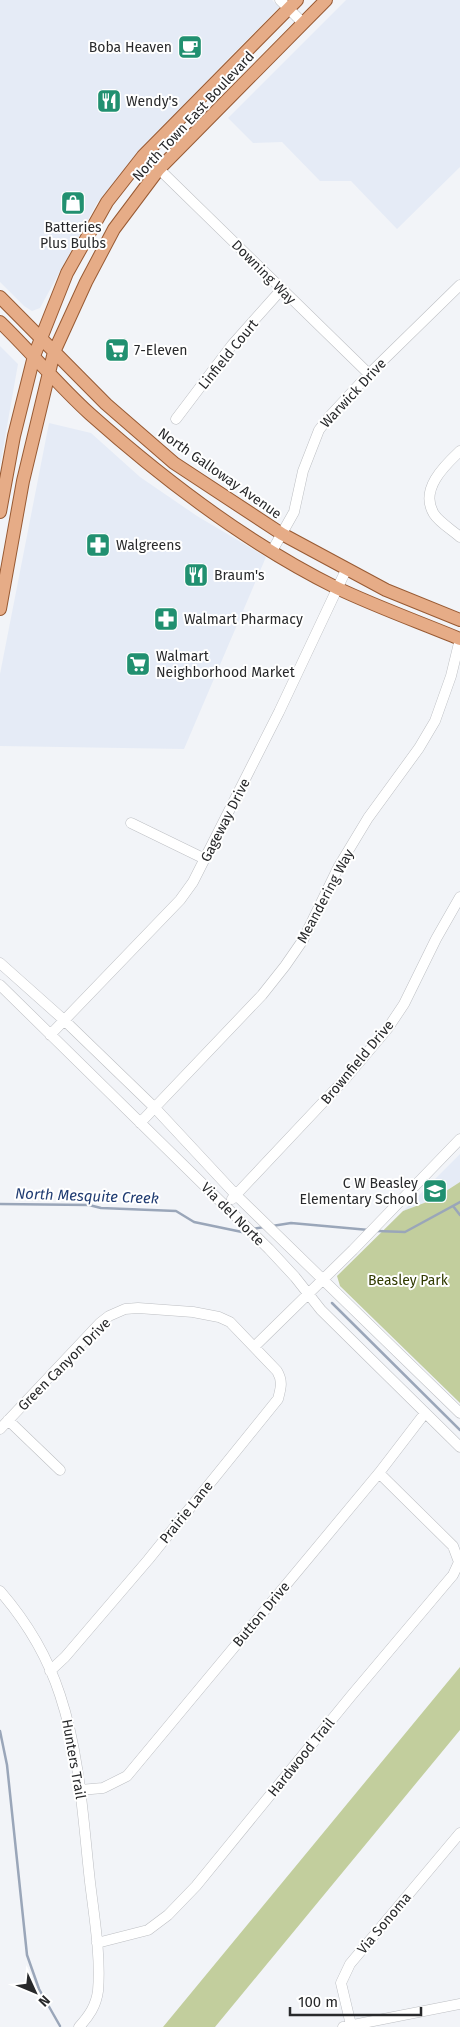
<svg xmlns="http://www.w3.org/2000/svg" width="460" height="2027" viewBox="0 0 460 2027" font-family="'Fira Sans',sans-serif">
<rect width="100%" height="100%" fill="#f2f4f8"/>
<path fill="#e5ebf6" d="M 0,0 L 272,0 L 279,7 L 191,97 L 97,203 L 40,308 L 32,311 L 24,306 L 0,282 Z
M 346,0 L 460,0 L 460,167 L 397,229 L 351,181 L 320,181 L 282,142 L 253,143 L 228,118 Z
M 0,346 L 18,364 L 0,466 Z
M 49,423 L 91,433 L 140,477 L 197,516 L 266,557 L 184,749 L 0,746 L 0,674 Z
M 460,1154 L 460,1182 L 432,1200 L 403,1211 Z"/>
<path fill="#c2ce9d" d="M 460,1182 L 460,1403 L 340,1286 L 337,1276 L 403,1211 L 432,1200 Z
M 460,1667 L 460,1730 L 215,2027 L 163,2027 Z"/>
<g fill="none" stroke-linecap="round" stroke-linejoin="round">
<path stroke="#9aa6b9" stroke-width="2.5" d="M 0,1204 L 89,1205 L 101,1208 L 176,1211 L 194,1222 L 242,1232 L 247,1231
M 453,1206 L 460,1215
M 272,1226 L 291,1223 L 369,1230
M 252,1229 L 264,1227
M 377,1231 L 405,1232 L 460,1202
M 332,1303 L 460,1430
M 0,1731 L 7,1765 L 27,1955 L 39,1989 L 60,2026"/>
<defs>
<path id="minor" d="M 280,0 L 303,23
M 159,169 L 369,374
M 176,419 L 232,345 L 281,290
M 460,451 C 444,466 419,490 434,514 C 439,522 452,530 460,537
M 272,551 L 294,512 L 303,471 L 319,430 L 329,417 L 369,374 L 460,285
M 131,823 L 205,859
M 0,963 L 64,1020 L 155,1108 L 236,1195 L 460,1413
M 0,985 L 269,1249 L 295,1277 L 321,1310 L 460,1447
M 50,1035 L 180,900 L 193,882 L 279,712 L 346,570
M 140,1123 L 262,995 L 285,966 L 303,940 L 339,866 L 368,818 L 419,748 L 435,721 L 451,676 L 460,639
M 232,1199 L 345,1079 L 388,1028 L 404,1004 L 436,939 L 460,897
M 254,1347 L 353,1250 L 460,1139
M 8,1420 L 60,1470
M 0,1429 L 100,1323 L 109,1316 L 125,1309 L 138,1308 L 193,1312 L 219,1317 L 230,1322 L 277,1371 C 283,1381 281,1388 278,1399 L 148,1560 L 65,1657 L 50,1671
M 0,1591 C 26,1621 48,1658 60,1695 C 80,1755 83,1819 90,1882 C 94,1916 101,1956 98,1991 C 96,2006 89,2016 79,2027
M 80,1790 L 103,1788 L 127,1776 L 379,1473 L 425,1413
M 97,1943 L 148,1930 L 168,1915 L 196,1886 L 351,1696 L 453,1575 L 459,1562 L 453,1546 L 379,1473
M 351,2025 L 341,1983 L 350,1964 L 460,1833
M 343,2027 L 460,2004"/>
<path id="major" d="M 0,297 L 106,404 L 174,463 L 282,534 L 386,590 L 460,620
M 0,322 C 31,352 58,385 90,414 C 163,479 250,545 337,588 C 377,607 419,622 460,639
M 0,512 L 14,436 L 34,356 L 67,273 L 107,202 L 143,156 L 297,0
M 0,609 L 23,481 L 54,352 L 86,282 L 114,229 L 159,169 L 326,0"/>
</defs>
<use href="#minor" stroke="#bdbfc3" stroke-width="11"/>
<use href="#major" stroke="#985a33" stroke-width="14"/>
<use href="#minor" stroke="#fff" stroke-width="10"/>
<use href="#major" stroke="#e6ac87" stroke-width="12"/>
</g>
<defs>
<symbol id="cafe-square" viewBox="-11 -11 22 22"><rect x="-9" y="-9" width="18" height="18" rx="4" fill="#219070" stroke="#fff"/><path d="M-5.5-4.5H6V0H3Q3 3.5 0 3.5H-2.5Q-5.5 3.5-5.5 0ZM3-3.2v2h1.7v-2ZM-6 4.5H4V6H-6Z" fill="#fff"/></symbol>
<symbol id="restaurant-square" viewBox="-11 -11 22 22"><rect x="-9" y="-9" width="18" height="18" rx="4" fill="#219070" stroke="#fff"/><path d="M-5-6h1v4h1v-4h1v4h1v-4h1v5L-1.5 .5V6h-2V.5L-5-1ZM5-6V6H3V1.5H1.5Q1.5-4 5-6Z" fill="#fff"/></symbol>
<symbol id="shop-square" viewBox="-11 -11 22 22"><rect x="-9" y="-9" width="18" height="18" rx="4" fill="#219070" stroke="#fff"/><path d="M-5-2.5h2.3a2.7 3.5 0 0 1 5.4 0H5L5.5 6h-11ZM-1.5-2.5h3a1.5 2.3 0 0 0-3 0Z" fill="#fff"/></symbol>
<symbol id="supermarket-square" viewBox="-11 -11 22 22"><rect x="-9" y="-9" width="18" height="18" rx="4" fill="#219070" stroke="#fff"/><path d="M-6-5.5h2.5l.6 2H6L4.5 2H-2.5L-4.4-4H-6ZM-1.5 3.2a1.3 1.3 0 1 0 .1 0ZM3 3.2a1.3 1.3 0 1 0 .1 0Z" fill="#fff"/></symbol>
<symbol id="pharmacy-square" viewBox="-11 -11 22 22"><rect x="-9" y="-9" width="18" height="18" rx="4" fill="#219070" stroke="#fff"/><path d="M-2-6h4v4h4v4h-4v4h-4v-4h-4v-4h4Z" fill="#fff"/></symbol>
<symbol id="school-square" viewBox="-11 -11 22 22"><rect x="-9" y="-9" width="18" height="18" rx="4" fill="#219070" stroke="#fff"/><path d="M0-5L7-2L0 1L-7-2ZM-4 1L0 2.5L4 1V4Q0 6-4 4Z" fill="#fff"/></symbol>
</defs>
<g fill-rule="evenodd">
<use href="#cafe-square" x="176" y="33" width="28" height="28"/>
<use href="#restaurant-square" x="95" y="87" width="28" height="28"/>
<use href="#shop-square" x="59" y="189" width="28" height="28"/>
<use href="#supermarket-square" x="103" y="336" width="28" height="28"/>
<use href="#pharmacy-square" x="84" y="531" width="28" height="28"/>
<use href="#restaurant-square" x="182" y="561" width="28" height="28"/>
<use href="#pharmacy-square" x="152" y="605" width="28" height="28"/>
<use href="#supermarket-square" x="124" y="650" width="28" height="28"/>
<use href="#school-square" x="421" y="1177" width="28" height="28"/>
</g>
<g text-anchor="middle" stroke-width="4" stroke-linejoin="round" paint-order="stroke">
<g font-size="14" fill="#28292b" stroke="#fff" text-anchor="start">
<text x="172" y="52" text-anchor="end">Boba Heaven</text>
<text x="126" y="106">Wendy's</text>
<text x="73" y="232" text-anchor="middle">Batteries<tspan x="73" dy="16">Plus Bulbs</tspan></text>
<text x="134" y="355">7-Eleven</text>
<text x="116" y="550">Walgreens</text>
<text x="214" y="580">Braum's</text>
<text x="184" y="624">Walmart Pharmacy</text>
<text x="156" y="661">Walmart<tspan x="156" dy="16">Neighborhood Market</tspan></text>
<text x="418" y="1188" text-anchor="end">C W Beasley<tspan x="418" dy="16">Elementary School</tspan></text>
</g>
<g font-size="14" fill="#28292b" stroke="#fff">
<text transform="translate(193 116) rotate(-47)" y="5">North Town East Boulevard</text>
<text transform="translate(264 272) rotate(45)" y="5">Downing Way</text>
<text transform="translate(228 354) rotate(-51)" y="5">Linfield Court</text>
<text transform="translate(353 393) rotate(-47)" y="5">Warwick Drive</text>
<text transform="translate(220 473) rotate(35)" y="5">North Galloway Avenue</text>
<text transform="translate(225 820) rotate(-63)" y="5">Gageway Drive</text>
<text transform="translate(325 896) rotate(-62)" y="5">Meandering Way</text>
<text transform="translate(357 1062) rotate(-50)" y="5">Brownfield Drive</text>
<text transform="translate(233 1214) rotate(45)" y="5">Via del Norte</text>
<text transform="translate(64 1364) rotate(-45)" y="5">Green Canyon Drive</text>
<text transform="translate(186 1512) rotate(-51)" y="5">Prairie Lane</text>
<text transform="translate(261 1614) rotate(-50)" y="5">Button Drive</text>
<text transform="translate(301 1757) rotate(-51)" y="5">Hardwood Trail</text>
<text transform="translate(74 1759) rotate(80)" y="5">Hunters Trail</text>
<text transform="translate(384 1923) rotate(-50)" y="5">Via Sonoma</text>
</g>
<g font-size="14" fill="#303a00" stroke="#fff">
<text x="408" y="1285">Beasley Park</text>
</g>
<g font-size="15" font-style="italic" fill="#203c72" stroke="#fff">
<text transform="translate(87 1196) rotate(2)" y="5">North Mesquite Creek</text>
</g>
</g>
<g transform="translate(35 1992) rotate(134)" stroke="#ffffff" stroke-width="4" paint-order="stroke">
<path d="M0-4L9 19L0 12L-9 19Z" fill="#28292b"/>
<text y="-8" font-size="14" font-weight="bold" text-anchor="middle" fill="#28292b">N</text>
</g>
<path d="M290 2007v8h131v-8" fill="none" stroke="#28292b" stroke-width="2.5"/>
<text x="298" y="2007" font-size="15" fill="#28292b" stroke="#ffffff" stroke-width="4" paint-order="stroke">100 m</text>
</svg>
